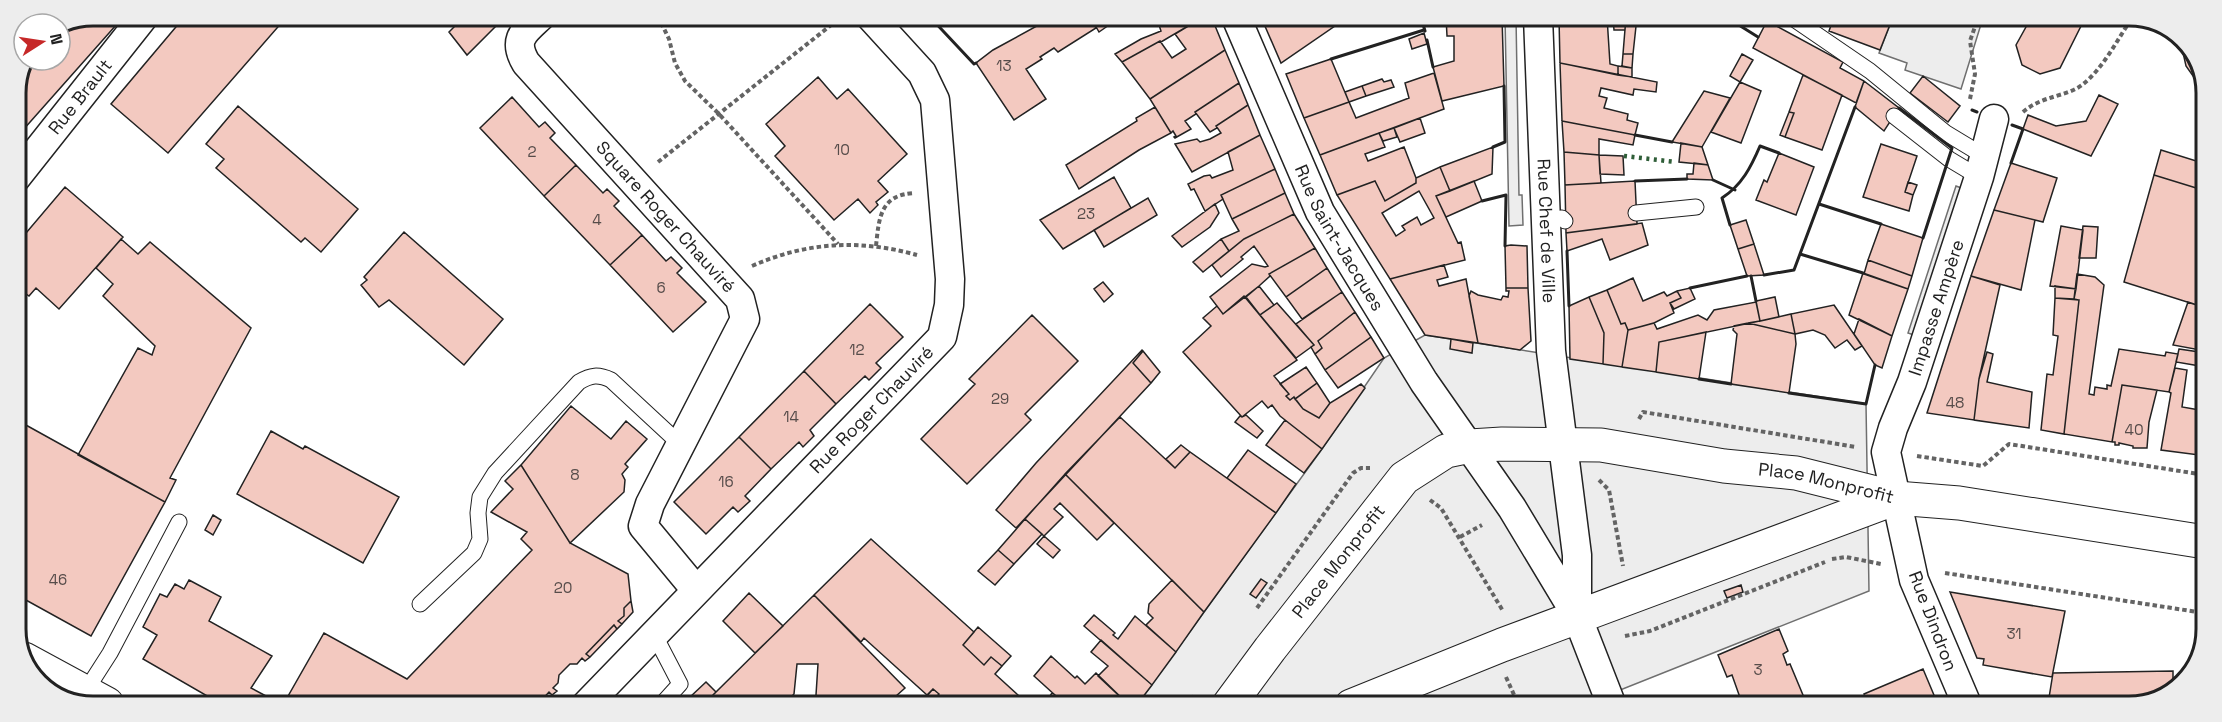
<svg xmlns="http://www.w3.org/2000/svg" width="2222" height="722" viewBox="0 0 2222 722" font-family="'Space Grotesk',sans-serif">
<rect width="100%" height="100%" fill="#fff"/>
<path fill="#ededed" stroke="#6f6f6f" stroke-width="1.5" d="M 1505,17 L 1516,17 L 1519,195 L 1522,195 L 1523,225 L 1509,226 Z
M 1893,17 L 1938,17 L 1954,23 L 1956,17 L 1973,18 L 1982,21 L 1961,89 L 1905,70 L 1907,63 L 1879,53 Z
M 1956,186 L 1964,189 L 1917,336 L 1908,333 Z
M 1425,335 L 1866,404 L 1869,591 L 1580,706 L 1136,706 L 1322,449 L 1384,358 Z"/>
<path fill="#f3c9c0" stroke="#222" stroke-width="1.5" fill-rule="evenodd" d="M 93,15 L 125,15 L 15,139 L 15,92 L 29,60 L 60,60 L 60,28 Z
M 186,15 L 281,15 L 284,20 L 168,153 L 111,104 Z
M 466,15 L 506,16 L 467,55 L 449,32 Z
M 762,16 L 782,16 L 771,26 Z
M 1088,16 L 1096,28 L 1058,52 L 1054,48 L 1040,57 L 1042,59 L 1026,69 L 1046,99 L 1014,120 L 976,63 L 993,50 L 1055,16 Z
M 1107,16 L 1119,18 L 1099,32 L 1095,25 Z
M 1156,16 L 1205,16 L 1161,42 L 1160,41 L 1122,62 L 1115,54 L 1141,39 L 1161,31 Z
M 1205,16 L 1211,16 L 1225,50 L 1150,99 L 1122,62 L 1160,41 L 1172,58 L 1186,49 L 1175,34 Z
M 1261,17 L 1348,17 L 1281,63 Z
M 1446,17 L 1502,17 L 1504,86 L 1442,101 L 1433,67 L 1454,61 L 1454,36 L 1447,36 Z
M 1607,17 L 1610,64 L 1618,66 L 1618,75 L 1560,63 L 1559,18 Z
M 1626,17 L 1637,17 L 1633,54 L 1623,54 Z
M 1626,17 L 1625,30 L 1614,30 L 1613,18 Z
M 1834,17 L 1893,17 L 1880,50 L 1829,31 Z
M 2031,18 L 2085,18 L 2060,68 L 2040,74 L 2022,65 L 2016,45 Z
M 1767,21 L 1843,62 L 1840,68 L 1864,81 L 1856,103 L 1753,48 Z
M 1424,33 L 1427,44 L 1412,49 L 1409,39 Z
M 2184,41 L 2191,45 L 2206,84 L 2193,76 L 2186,66 L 2182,48 Z
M 1225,50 L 1239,83 L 1195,112 L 1196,114 L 1185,121 L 1191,129 L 1175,138 L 1174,137 L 1176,136 L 1173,131 L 1171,133 L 1150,99 Z
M 1623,54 L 1633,54 L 1632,68 L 1622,66 Z
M 1742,54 L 1753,60 L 1740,82 L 1730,76 Z
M 1331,59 L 1349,102 L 1304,118 L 1286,74 Z
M 1560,63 L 1657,82 L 1656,92 L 1634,89 L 1633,95 L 1601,88 L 1599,96 L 1607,98 L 1604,108 L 1628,114 L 1627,120 L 1638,123 L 1635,135 L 1562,121 Z
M 1618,66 L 1632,68 L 1632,77 L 1618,75 Z
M 1434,73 L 1444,109 L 1320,155 L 1304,118 L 1349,102 L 1356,118 L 1409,98 L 1405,83 Z
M 1803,75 L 1842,95 L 1822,150 L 1785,137 L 1794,113 L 1789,112 Z
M 1923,76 L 1960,106 L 1948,122 L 1910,93 Z
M 818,77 L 837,99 L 848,89 L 907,154 L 878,181 L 888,192 L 876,202 L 878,205 L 870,213 L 858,199 L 834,220 L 775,156 L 785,146 L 766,124 Z
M 1382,79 L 1384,82 L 1391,80 L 1394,87 L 1366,96 L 1362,86 Z
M 1864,81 L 1899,108 L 1884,131 L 1855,107 Z
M 1740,82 L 1761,91 L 1741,143 L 1711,132 Z
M 1239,83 L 1248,105 L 1216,126 L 1217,128 L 1210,132 L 1195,112 Z
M 1362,86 L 1366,96 L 1349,102 L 1345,92 Z
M 1704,91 L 1730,98 L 1702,147 L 1672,142 Z
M 2099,95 L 2118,104 L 2091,156 L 2023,129 L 2028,115 L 2056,126 L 2086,121 Z
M 512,97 L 539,127 L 545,122 L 555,133 L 550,138 L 576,165 L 544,196 L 480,128 Z
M 1248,105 L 1260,135 L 1192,172 L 1175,144 L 1197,139 L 1200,142 L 1210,139 L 1221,133 L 1216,126 Z
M 238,106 L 358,209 L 321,252 L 305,238 L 301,242 L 216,168 L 224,159 L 206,144 Z
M 1155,107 L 1171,133 L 1139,150 L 1079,189 L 1066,165 L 1137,121 L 1136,118 Z
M 1789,112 L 1794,113 L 1785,137 L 1780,135 Z
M 1420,118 L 1425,133 L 1400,142 L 1394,128 Z
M 1562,121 L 1635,135 L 1633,145 L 1599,139 L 1599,155 L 1564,152 Z
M 1394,128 L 1397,137 L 1383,141 L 1379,133 Z
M 1379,133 L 1385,147 L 1365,154 L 1368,161 L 1404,147 L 1416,178 L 1416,183 L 1385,201 L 1375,181 L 1337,195 L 1320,155 Z
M 1260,135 L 1275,169 L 1221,195 L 1223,199 L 1205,211 L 1194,189 L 1191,190 L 1188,184 L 1204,176 L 1210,175 L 1212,178 L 1233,170 L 1228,152 Z
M 1681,143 L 1702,147 L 1708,165 L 1679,162 Z
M 1881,144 L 1917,156 L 1905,192 L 1913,195 L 1909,211 L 1863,197 Z
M 1493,147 L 1492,174 L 1450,191 L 1440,167 Z
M 2161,150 L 2206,164 L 2206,191 L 2154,175 Z
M 1564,152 L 1599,155 L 1601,183 L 1565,185 Z
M 1779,153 L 1814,167 L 1796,215 L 1756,200 L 1764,180 L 1767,182 Z
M 1599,155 L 1623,156 L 1624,175 L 1600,174 Z
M 1694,163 L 1708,165 L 1713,180 L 1687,179 L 1687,174 L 1693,174 Z
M 2011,163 L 2057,178 L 2043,222 L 1994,210 Z
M 576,165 L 603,193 L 607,189 L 619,201 L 614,206 L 642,235 L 610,265 L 544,196 Z
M 1440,167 L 1450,191 L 1436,196 L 1458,243 L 1461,242 L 1465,260 L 1390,279 L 1337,195 L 1375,181 L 1385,201 L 1416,183 L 1416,178 ZM 1419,191 L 1434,218 L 1421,225 L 1417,217 L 1402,226 L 1405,230 L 1396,236 L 1382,213 Z
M 1275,169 L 1285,193 L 1232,219 L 1221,195 Z
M 2154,175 L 2206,191 L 2206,308 L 2124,282 Z
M 1114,177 L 1131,208 L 1063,249 L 1040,220 Z
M 1474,181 L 1482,201 L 1446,217 L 1436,196 Z
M 1635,181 L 1637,224 L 1566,233 L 1565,185 Z
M 1908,182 L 1917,185 L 1913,195 L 1905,192 Z
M 65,187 L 123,237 L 59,309 L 36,288 L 29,296 L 15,286 L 15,246 Z
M 1285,193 L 1294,214 L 1244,239 L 1229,251 L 1221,239 L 1239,231 L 1232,219 Z
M 1148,198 L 1157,215 L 1104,247 L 1094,230 Z
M 1215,204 L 1219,213 L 1210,227 L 1182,247 L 1172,236 Z
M 1994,210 L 2035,220 L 2021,290 L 1971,276 Z
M 1294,214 L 1315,248 L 1269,274 L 1270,276 L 1259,286 L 1223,314 L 1210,297 L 1252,264 L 1265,267 L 1268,266 L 1254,246 L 1241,257 L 1243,259 L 1221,277 L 1212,265 L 1244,239 Z
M 1746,220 L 1754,244 L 1738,249 L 1730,225 Z
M 1642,223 L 1648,245 L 1610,260 L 1602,239 L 1567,251 L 1566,233 Z
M 1881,224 L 1923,238 L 1912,276 L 1868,260 Z
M 2061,226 L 2083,230 L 2076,289 L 2050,286 Z
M 2083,226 L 2098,227 L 2096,258 L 2079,258 Z
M 404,232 L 503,319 L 464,365 L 389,300 L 379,307 L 361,285 L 367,280 L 364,277 Z
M 642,235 L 666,261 L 671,257 L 682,268 L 677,273 L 706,302 L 673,332 L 610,265 Z
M 121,239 L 138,254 L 150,242 L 251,328 L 170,478 L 176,480 L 165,502 L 78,455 L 138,348 L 152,355 L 155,346 L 103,296 L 113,284 L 96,268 Z
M 1221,239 L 1229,251 L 1203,272 L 1193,262 Z
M 1754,244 L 1764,275 L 1747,276 L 1738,249 Z
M 1511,245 L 1527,246 L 1528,288 L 1506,288 L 1505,246 Z
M 1315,248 L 1327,268 L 1286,297 L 1269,274 Z
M 1868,260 L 1912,276 L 1908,289 L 1864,274 Z
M 1444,265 L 1448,277 L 1437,280 L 1439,286 L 1466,279 L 1478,343 L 1425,335 L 1390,279 Z
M 1327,268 L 1342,292 L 1302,319 L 1286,297 Z
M 1863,273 L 1908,289 L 1892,336 L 1849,315 Z
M 2077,274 L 2095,277 L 2104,285 L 2089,394 L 2094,395 L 2095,387 L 2107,389 L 2107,385 L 2111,386 L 2119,349 L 2165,356 L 2166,352 L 2178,354 L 2169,392 L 2122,385 L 2112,442 L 2064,434 L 2079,300 L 2074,299 Z
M 1971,276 L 2000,285 L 1979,379 L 1974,420 L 1927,413 Z
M 1633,278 L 1643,301 L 1664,292 L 1667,296 L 1677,291 L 1681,298 L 1670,303 L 1674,313 L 1654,323 L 1628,330 L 1625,323 L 1621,324 L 1607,290 Z
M 1103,282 L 1113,294 L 1104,302 L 1094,289 Z
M 1259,286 L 1274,305 L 1260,315 L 1246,297 Z
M 2055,286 L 2076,289 L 2074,299 L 2055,298 Z
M 1506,288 L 1528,288 L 1531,341 L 1520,350 L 1478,343 L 1469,296 L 1471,291 L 1478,295 L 1501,300 L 1503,296 L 1508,297 L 1509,291 L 1506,291 Z
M 1690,288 L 1695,299 L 1674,309 L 1670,303 L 1681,298 L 1677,291 Z
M 1607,290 L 1621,324 L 1625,323 L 1628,330 L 1622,367 L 1603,364 L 1604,333 L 1589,297 Z
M 1342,292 L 1355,312 L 1318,341 L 1322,348 L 1315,354 L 1311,347 L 1314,345 L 1296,324 Z
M 1244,296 L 1297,360 L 1274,376 L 1289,394 L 1286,396 L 1290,400 L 1294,397 L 1303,409 L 1319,418 L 1330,403 L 1361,384 L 1365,388 L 1322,449 L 1280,416 L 1272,405 L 1268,408 L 1262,401 L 1242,417 L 1183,352 L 1211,326 L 1203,318 L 1217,306 L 1223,314 Z
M 1589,297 L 1604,333 L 1603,364 L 1570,359 L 1569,306 Z
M 1775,297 L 1779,317 L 1760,321 L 1756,301 Z
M 2055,298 L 2079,300 L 2064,434 L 2041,430 L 2047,374 L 2053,375 L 2058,336 L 2053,335 Z
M 1756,302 L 1760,321 L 1659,342 L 1656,372 L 1622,367 L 1628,330 L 1654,323 L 1657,329 L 1698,315 L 1707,320 L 1714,310 Z
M 2188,302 L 2206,308 L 2206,335 L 2200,350 L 2173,345 Z
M 1277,303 L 1314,345 L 1296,358 L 1260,315 Z
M 870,304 L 903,337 L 876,363 L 881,368 L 869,380 L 865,376 L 836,404 L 804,371 Z
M 1834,305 L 1862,346 L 1855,350 L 1847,340 L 1835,348 L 1825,335 L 1813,330 L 1795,334 L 1791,314 Z
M 1355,312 L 1371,337 L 1325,370 L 1315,354 L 1322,348 L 1318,341 Z
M 1791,314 L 1795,334 L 1748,323 L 1760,321 Z
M 1032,315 L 1078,361 L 1025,414 L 1031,420 L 967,484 L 921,439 L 975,384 L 969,379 Z
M 15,319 L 26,329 L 15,342 Z
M 1859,319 L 1892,336 L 1882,368 L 1875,365 L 1854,334 Z
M 1748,323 L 1795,334 L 1796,344 L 1789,393 L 1731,384 L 1737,334 L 1733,330 L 1734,326 Z
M 1706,332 L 1699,379 L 1656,372 L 1659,342 Z
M 1371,337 L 1384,358 L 1338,388 L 1325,370 Z
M 1451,339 L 1473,343 L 1472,353 L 1450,349 Z
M 2179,349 L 2206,353 L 2206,367 L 2176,362 Z
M 1142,350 L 1143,351 L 1133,363 L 1151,383 L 1016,528 L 996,510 L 1036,463 Z
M 1143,351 L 1160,372 L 1151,383 L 1133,363 Z
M 1987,352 L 1993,354 L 1987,382 L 2032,392 L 2029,428 L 1974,420 L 1979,379 Z
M 1306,367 L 1317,383 L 1295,399 L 1294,397 L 1290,400 L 1286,396 L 1289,394 L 1280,384 Z
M 2175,368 L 2187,370 L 2182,407 L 2205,411 L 2205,431 L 2199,455 L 2161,450 L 2171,393 L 2169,392 Z
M 804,371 L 836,404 L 810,430 L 814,436 L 803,447 L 799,442 L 771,469 L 739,437 Z
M 1317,383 L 1330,403 L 1319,418 L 1303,409 L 1295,399 Z
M 2122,385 L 2157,390 L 2149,422 L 2147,448 L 2133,448 L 2133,446 L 2119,443 L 2119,445 L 2115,445 L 2115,442 L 2112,442 Z
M 571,406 L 611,439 L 626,421 L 647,439 L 625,464 L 628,467 L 622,474 L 625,480 L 624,492 L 570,543 L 521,465 Z
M 1246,415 L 1263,431 L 1257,438 L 1235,422 L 1240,416 L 1242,417 Z
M 1120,417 L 1175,468 L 1190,452 L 1276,513 L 1204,612 L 1065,474 Z
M 15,419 L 165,502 L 91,636 L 15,594 Z
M 1285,420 L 1322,449 L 1304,473 L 1266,445 Z
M 271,431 L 303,449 L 305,446 L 399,497 L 363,563 L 237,494 Z
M 739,437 L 771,469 L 745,496 L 750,501 L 738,512 L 733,507 L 706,534 L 674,502 Z
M 1181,445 L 1190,452 L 1175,468 L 1166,459 Z
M 1248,450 L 1296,484 L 1276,513 L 1227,478 Z
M 521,465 L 570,543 L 628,574 L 631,601 L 624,608 L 624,616 L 618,621 L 622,624 L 617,629 L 614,625 L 586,654 L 590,657 L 585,661 L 582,658 L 577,664 L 570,664 L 559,675 L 558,683 L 553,688 L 557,691 L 552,695 L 549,692 L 537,705 L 283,705 L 324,633 L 407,679 L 532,550 L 521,539 L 527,532 L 491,512 L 513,489 L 505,481 Z
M 1065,474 L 1114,523 L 1097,540 L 1060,503 L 1054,509 L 1063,517 L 1044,536 L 1025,519 Z
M 213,515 L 221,520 L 213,535 L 205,530 Z
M 1025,519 L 1042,534 L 1014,564 L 998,550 Z
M 1044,536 L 1060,550 L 1053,558 L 1037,544 Z
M 871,539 L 974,632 L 963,645 L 984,665 L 991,657 L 1002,666 L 995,674 L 1030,706 L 929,705 L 939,694 L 933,689 L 927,695 L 864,638 L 861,642 L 814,595 Z
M 998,550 L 1014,564 L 995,585 L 978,571 Z
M 1261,579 L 1267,583 L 1256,598 L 1250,594 Z
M 189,580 L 221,597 L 209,621 L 272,656 L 251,688 L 283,705 L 221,704 L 143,659 L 157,635 L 143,627 L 160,594 L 167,597 L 175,584 L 184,589 Z
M 1172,580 L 1204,612 L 1176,652 L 1146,625 L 1153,618 L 1148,613 L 1149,604 Z
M 1741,585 L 1743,592 L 1727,598 L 1724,591 Z
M 1950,592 L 2065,611 L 2052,677 L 1983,665 L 1984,659 L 1977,658 Z
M 749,593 L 783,626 L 755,653 L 723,621 Z
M 814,595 L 905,688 L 886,705 L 825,705 L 816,695 L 818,664 L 797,664 L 794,694 L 783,705 L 720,705 L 711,697 Z
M 631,601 L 633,612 L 622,624 L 618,621 L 624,616 L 624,608 Z
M 1094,615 L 1115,633 L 1113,635 L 1118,639 L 1135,616 L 1176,652 L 1152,685 L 1084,626 Z
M 614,625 L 617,629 L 590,657 L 586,654 Z
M 978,627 L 1011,656 L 1002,666 L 991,657 L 984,665 L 963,645 Z
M 1779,629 L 1788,651 L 1783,654 L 1787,665 L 1790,664 L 1808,707 L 1743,706 L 1732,675 L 1727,677 L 1718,655 Z
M 1101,640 L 1152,685 L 1136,706 L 1130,706 L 1098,676 L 1108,666 L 1091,652 Z
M 1051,656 L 1075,678 L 1077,676 L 1085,684 L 1096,673 L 1130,706 L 1067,706 L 1034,676 Z
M 1923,669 L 1939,707 L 1869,707 L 1864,694 Z
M 2173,671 L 2173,679 L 2179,679 L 2179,687 L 2176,691 L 2143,703 L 2048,704 L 2053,673 Z
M 706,682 L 716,692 L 703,705 L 696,705 L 689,698 Z
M 933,689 L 939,694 L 929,705 L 919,705 Z
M 1052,693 L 1054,694 L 1067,706 L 1043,706 Z"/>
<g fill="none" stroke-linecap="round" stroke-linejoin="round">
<defs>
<path id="service" d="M 1791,17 L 1870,71 L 1946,133 L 1984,156
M 1894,116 L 1949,159 L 1979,177
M 1636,213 L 1696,207
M 1545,220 L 1562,218 L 1565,221
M 420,604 L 474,553 L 480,539 L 478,513 L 480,497 L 495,473 L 579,382 C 591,375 598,374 611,380 L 680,444
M 654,634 L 680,684 L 661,705
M 88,694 L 94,678 L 110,653 L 179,522"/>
<g id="minor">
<path id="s1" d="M 541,16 C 524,32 512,39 526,63 L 740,299 L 745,319 L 650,504 L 643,526 L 696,590"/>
<path id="s2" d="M 1236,17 L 1320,212 L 1424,382 L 1512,508 L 1577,616 L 1612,706"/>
<path id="s3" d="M 1538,17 L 1551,351 L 1577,555 L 1577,616"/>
<path id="s4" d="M 15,179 L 145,15"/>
<path id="s5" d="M 586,705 L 942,337 L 949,305 L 950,279 L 935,100 L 922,73 L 870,16"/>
<path id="s6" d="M 1968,707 L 1914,580 L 1886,452 L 1893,428 L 1912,382 L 1979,177 L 1994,119"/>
</g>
<path id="tertiary" d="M 24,659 L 107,704"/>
<g id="secondary">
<path id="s7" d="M 1228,706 L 1270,649 L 1404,478 L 1446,451 L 1470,446 L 1502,444 L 1601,445 L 1724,466 L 1796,473 L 1896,498 L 1959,503 L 2205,542"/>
<path d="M 1351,706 L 1502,645 L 1896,498"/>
</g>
</defs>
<use href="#service" stroke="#222" stroke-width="17"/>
<use href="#minor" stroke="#222" stroke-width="31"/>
<use href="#tertiary" stroke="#222" stroke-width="35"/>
<use href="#secondary" stroke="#222" stroke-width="35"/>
<path stroke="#646464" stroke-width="4" stroke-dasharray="4.5 3" stroke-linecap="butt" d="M 658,16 L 669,39 L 675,63 L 685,81 L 719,114 L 838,244
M 1970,99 L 1975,74 L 1970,41 L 1978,18
M 2023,112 C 2043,95 2066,97 2082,85 C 2103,69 2117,40 2132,18
M 658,162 L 840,18
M 876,246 C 879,218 880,195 914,193
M 752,266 C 806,242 860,239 917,255
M 1639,419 L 1643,412 L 1856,447
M 1917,456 L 1983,466 L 2009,444 L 2205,475
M 1599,480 L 1609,490 L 1623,566
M 1430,500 L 1441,508 L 1503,611
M 1460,537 L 1482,525
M 1832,559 L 1846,557 L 1881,564
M 1945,573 L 2204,613
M 1257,608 L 1353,473 L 1361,468 L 1370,468
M 1625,636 L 1650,631 L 1825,562
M 1506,677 L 1519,706
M 1188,706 L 1195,695"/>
<use href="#service" stroke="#fff" stroke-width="15"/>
<use href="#minor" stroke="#fff" stroke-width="28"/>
<use href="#tertiary" stroke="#fff" stroke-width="33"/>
<use href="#secondary" stroke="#fff" stroke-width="33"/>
<path stroke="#2f5e38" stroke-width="4.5" stroke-dasharray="3 4.5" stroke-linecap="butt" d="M 1624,156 L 1676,162"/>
<path stroke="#222" stroke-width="3" d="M 929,16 L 974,64 L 976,63
M 1421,17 L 1425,31
M 1726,17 L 1758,37
M 1427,40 L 1433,67
M 1331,59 L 1424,30
M 1899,108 L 1952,148 L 1923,238
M 1972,110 L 1977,112
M 1635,135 L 1672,142
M 1493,147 L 1505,142 L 1504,86
M 2011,163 L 2023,129 L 2012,125
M 1713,180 L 1735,190
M 1635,181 L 1687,179
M 1482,201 L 1506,195 L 1505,246
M 1819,204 L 1881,224
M 1730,225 L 1722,198 C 1742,185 1751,167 1760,146 L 1779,153
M 1567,251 L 1569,306
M 1800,254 L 1863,273
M 1764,275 L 1794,270 L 1855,107
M 1751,276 L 1756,301
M 1690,288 L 1747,276
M 1699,379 L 1731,384
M 1789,393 L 1866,404 L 1875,365"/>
</g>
<g text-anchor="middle" stroke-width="4.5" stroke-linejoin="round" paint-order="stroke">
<g font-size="15" fill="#564c4a">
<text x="1004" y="71">13</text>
<text x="842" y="155">10</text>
<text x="532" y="157">2</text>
<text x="1086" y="219">23</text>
<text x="597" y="225">4</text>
<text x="661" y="293">6</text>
<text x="857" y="355">12</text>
<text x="1000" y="404">29</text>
<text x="1955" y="408">48</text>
<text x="791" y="422">14</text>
<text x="2134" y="435">40</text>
<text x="575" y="480">8</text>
<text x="726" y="487">16</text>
<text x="58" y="585">46</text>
<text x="563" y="593">20</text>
<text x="2014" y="639">31</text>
<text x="1758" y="675">3</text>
</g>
<g font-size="18" fill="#222" stroke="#fff">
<text dy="6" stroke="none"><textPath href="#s4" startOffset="105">Rue Brault</textPath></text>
<text dy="6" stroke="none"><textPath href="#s1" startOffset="264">Square Roger Chauviré</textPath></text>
<text dy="6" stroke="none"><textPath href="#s3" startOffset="214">Rue Chef de Ville</textPath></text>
<text dy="6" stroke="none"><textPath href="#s2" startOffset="244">Rue Saint-Jacques</textPath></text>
<text dy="6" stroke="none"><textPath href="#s6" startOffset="422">Impasse Ampère</textPath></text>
<text dy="6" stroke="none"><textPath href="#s5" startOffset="411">Rue Roger Chauviré</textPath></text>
<text dy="6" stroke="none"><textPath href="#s7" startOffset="722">Place Monprofit</textPath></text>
<text dy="6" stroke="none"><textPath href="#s7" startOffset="182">Place Monprofit</textPath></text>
<text transform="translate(1933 621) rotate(69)" y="6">Rue Dindron</text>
</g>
</g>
<path d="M0 0H2222V722H0ZM93 26H2129A67 67 0 0 1 2196 93V629A67 67 0 0 1 2129 696H93A67 67 0 0 1 26 629V93A67 67 0 0 1 93 26Z" fill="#ededed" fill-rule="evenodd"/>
<path fill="none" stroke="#222" stroke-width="3" d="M93 26H2129A67 67 0 0 1 2196 93V629A67 67 0 0 1 2129 696H93A67 67 0 0 1 26 629V93A67 67 0 0 1 93 26Z"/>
<g transform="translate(42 42) rotate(78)"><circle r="28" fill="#ffffff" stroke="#a7a7a7" stroke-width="1.5"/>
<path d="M0-4.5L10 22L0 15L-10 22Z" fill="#c62828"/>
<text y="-9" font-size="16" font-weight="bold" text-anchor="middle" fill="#222222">N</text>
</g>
</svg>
